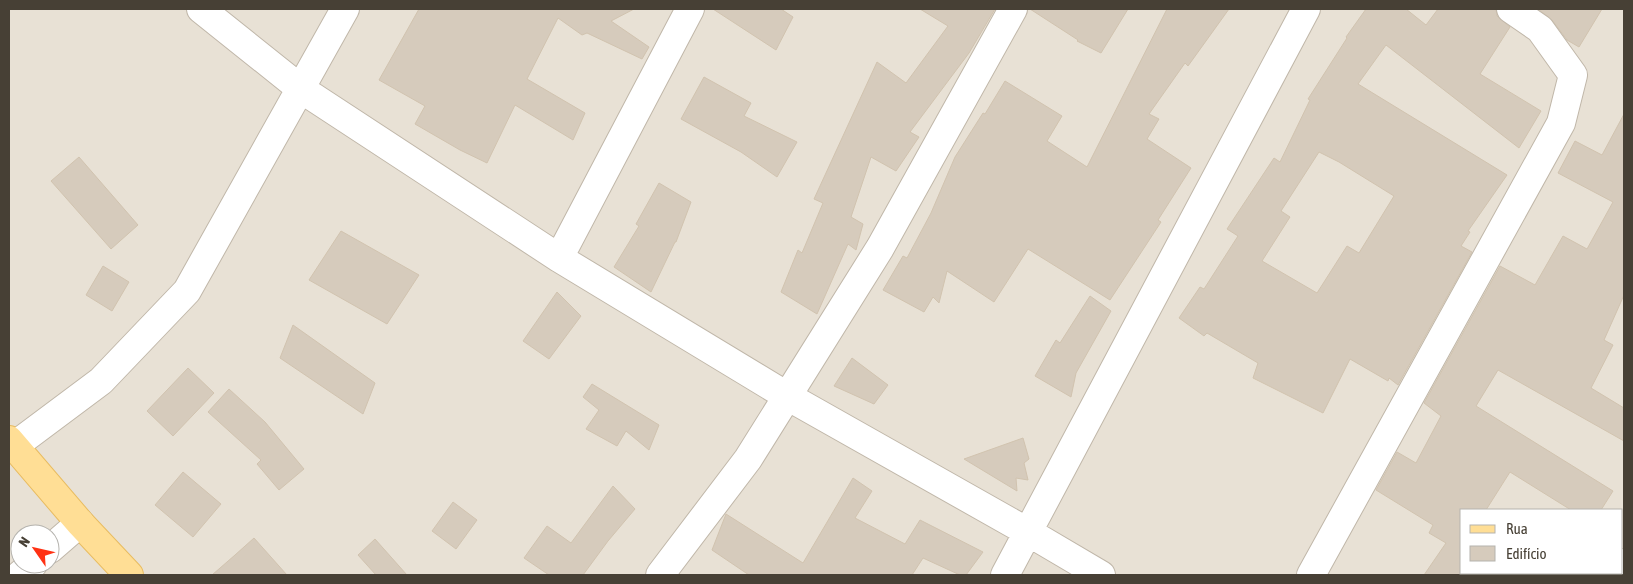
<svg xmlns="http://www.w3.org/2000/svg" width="1633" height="584" viewBox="0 0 1633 584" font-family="'Asap Condensed',sans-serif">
<rect width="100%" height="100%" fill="#f4f0e7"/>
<path fill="#e8e1d5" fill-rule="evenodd" d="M 9,9 L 1624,9 L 1624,575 L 9,575 ZM 1462,510 L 1622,510 L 1622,573 L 1462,573 ZM 20,534 L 50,534 L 50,564 L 20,564 Z"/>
<path fill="#d6cbbc" stroke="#d1c3af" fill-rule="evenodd" d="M 419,9 L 634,9 L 611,21 L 649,47 L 642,59 L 587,33 L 582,35 L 558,18 L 527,79 L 585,113 L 573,140 L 515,105 L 487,163 L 460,150 L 415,124 L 425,106 L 379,80 Z
M 713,9 L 781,9 L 793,17 L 776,50 Z
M 920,9 L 995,9 L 969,53 L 910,132 L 919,137 L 896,171 L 871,157 L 851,217 L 863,224 L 856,250 L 848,244 L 817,314 L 781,292 L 798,250 L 802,253 L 823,203 L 814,199 L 877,62 L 906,83 L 948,26 Z
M 1030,9 L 1128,9 L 1101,53 L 1077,41 L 1078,40 Z
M 1167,9 L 1229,9 L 1188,66 L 1185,63 L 1149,114 L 1159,119 L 1147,139 L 1191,168 L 1158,220 L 1161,222 L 1110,300 L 1028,249 L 994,302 L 947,271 L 939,303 L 933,297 L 924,312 L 883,290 L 903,256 L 907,258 L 931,213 L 955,157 L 983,113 L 985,114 L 1005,81 L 1062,116 L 1047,141 L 1087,167 Z
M 1366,9 L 1406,9 L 1426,25 L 1438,9 L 1496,9 L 1497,16 L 1510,27 L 1480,74 L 1541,111 L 1519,148 L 1386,45 L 1358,84 L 1507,175 L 1468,231 L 1470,232 L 1461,246 L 1472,252 L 1398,385 L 1389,378 L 1388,381 L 1350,359 L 1323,413 L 1253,378 L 1258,363 L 1207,333 L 1204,336 L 1179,318 L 1200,287 L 1204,289 L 1238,236 L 1227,229 L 1274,158 L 1280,162 L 1310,100 L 1308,99 L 1347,38 L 1346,37 ZM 1319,152 L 1339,162 L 1394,196 L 1359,253 L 1347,246 L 1317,293 L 1262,261 L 1290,217 L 1281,211 Z
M 1538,9 L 1602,9 L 1579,47 L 1567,40 L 1552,20 Z
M 704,77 L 751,103 L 744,116 L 797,142 L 777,177 L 741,152 L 681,119 Z
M 1624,114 L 1624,295 L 1604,340 L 1613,345 L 1591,388 L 1624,408 L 1624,441 L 1498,370 L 1476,406 L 1613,491 L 1601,510 L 1571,510 L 1510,472 L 1486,510 L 1462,510 L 1462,575 L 1424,575 L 1446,543 L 1429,533 L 1433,525 L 1376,490 L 1397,452 L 1416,463 L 1441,416 L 1424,403 L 1500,266 L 1535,285 L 1563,236 L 1587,249 L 1613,202 L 1558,173 L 1575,141 L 1602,155 Z
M 79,157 L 138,225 L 111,249 L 51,181 Z
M 659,183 L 691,202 L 676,242 L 675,242 L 651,292 L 614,267 L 639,226 L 636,224 Z
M 341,231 L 419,275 L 387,324 L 309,280 Z
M 103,266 L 129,282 L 112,311 L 86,295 Z
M 557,292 L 581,316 L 549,359 L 523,341 Z
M 1090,296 L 1111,311 L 1076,373 L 1071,397 L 1035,376 L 1056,340 L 1060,343 Z
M 293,325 L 375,383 L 363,414 L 280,358 Z
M 852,358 L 888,385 L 874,404 L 834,386 Z
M 188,368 L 214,393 L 173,436 L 147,411 Z
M 592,384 L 659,425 L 649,450 L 626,431 L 617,446 L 586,429 L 599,410 L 583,397 Z
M 229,389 L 265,422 L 304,469 L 279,490 L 257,464 L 261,460 L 208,412 Z
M 1023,438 L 1029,459 L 1024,463 L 1028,480 L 1016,478 L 1017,491 L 964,459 Z
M 183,472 L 221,504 L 193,537 L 155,505 Z
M 853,478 L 872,491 L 855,518 L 905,544 L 920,520 L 983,552 L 966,575 L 960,575 L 923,558 L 912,575 L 749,575 L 712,550 L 726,514 L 803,563 Z
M 613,486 L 635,509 L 608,541 L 583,575 L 549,575 L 524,558 L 547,526 L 571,543 Z
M 453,502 L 477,520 L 456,549 L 432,531 Z
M 254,538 L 287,575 L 212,575 L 235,555 Z
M 375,539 L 407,575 L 376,575 L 358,555 Z"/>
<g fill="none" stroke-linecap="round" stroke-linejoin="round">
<defs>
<path id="minor" d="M 201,9 L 301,89 L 559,258 L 787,396 L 1028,532 L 1101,575
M 559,258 L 690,9
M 14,446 L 101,381 L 187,291 L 345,9
M 50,549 L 80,523
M 1622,568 L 1624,563
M 20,575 L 33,564
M 660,575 L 748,459 L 880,248 L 1013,9
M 1005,575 L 1306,9
M 1311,575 L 1561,123 L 1573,75 L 1540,29 L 1511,9"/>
<path id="major" d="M 9,440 L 80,523 L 129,575"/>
</defs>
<use href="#minor" stroke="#c0b7a9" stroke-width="30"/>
<use href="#major" stroke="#e8bc61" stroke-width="30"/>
<use href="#minor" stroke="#fff" stroke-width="28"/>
<use href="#major" stroke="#ffde95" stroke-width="28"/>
</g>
<rect width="1633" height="584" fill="none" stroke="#474035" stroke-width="20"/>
<rect x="1460" y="509" width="162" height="65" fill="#ffffff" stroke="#b5b3ae"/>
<rect x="1470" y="525" width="25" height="8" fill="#ffde95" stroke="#b5b3ae"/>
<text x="1506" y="534" font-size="15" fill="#474035">Rua</text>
<rect x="1470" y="546" width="25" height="15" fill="#d6cbbc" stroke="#b5b3ae"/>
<text x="1506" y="559" font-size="15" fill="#474035">Edifício</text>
<g transform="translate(35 549) rotate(304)"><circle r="24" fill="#ffffff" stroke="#b5b3ae"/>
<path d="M0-4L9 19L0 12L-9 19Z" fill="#ff3113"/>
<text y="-8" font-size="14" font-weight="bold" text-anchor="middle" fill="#474035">N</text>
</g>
</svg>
